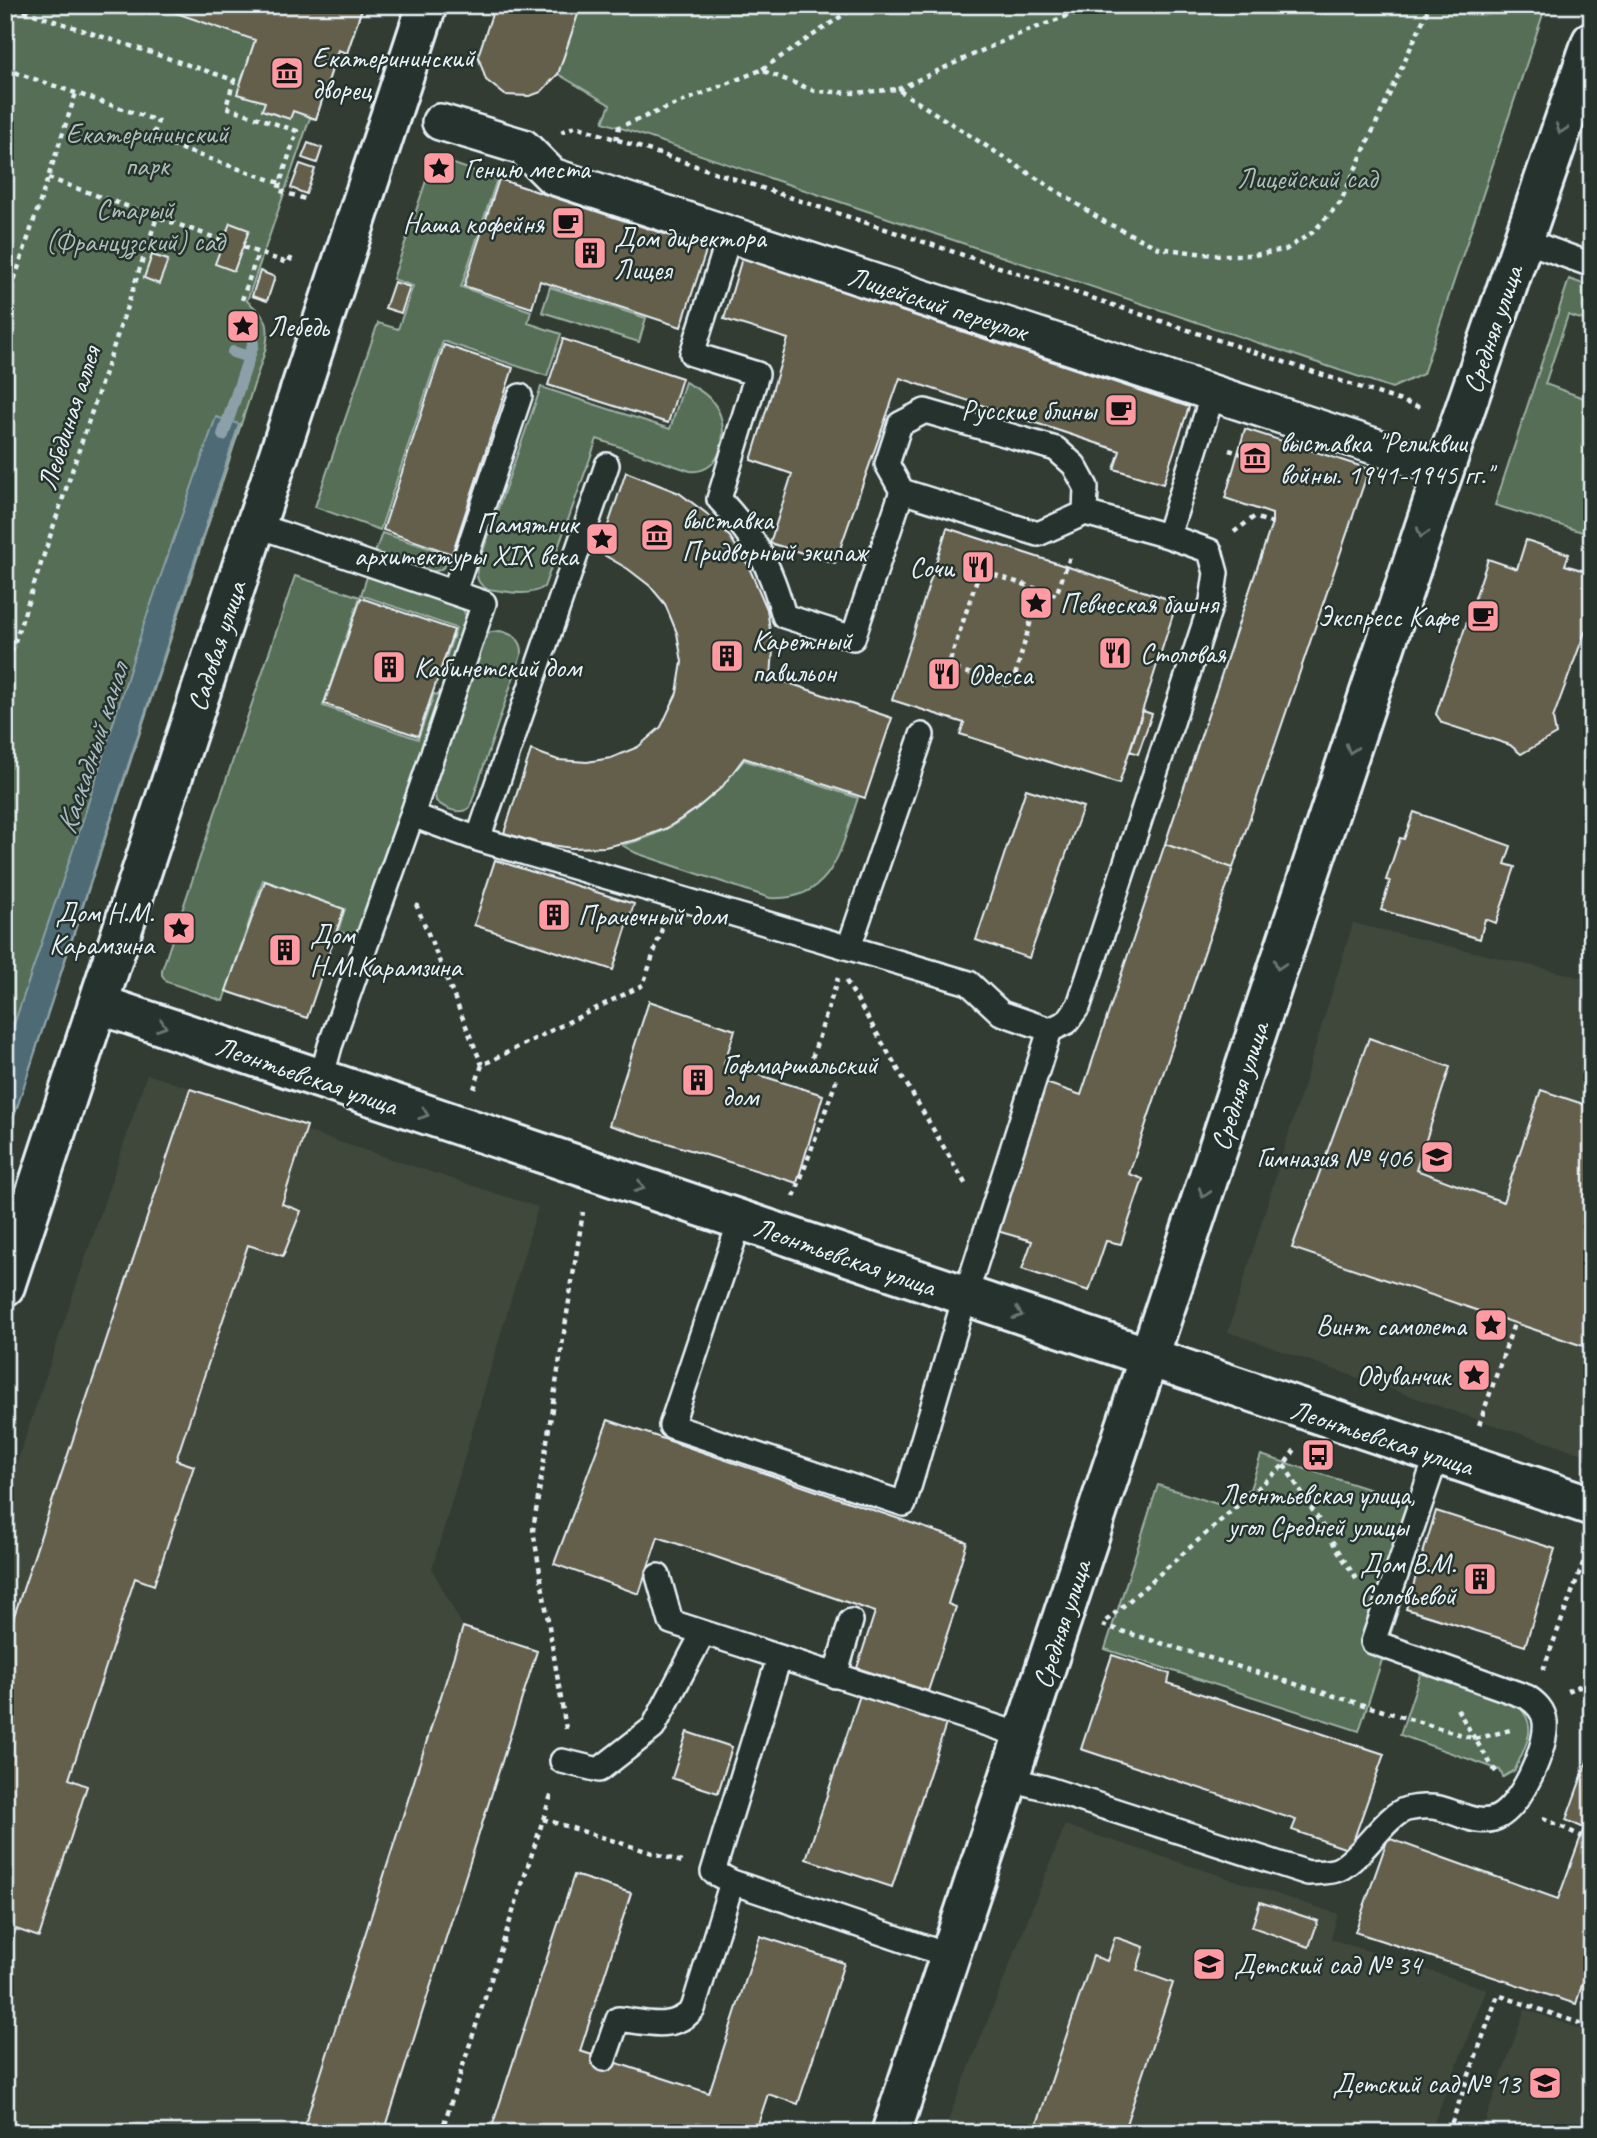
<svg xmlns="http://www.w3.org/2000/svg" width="1597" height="2138" viewBox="0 0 1597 2138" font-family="Caveat,sans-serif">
<rect width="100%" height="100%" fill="#323c33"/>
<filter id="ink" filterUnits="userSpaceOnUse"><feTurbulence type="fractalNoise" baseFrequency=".0143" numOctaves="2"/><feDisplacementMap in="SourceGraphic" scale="14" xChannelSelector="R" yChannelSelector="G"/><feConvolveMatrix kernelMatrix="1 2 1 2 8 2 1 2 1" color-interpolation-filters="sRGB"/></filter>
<g filter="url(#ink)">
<path fill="#41463a" d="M 1353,923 L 1592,980 L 1592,1457 L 1481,1421 L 1228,1332 Z
M 147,1074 L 307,1126 L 306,1131 L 538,1207 L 432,1569 L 463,1627 L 537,1651 L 384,2133 L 5,2133 L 5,1498 Z
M 1065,1825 L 1338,1914 L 1331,1939 L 1487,1989 L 1430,2133 L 943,2133 Z
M 1525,2009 L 1592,2033 L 1592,2133 L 1481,2133 Z"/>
<path fill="#546e55" stroke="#9eb0a6" stroke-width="2" d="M 5,5 L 363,5 L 347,53 L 338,51 L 316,119 L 310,118 L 247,301 C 268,318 271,324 265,351 L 5,1144 Z
M 581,5 L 1546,5 L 1423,374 L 1392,388 L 603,122 L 610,105 L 558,74 Z
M 434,157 L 497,179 L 461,287 L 531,311 L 528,323 L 561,334 L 547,376 L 443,341 L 380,530 L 315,507 L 378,323 L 398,329 L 413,286 L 393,279 Z
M 1569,279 L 1592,287 L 1590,322 L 1568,315 L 1545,384 L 1592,401 L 1592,535 L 1495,505 Z
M 550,287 L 646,318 L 639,342 L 542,312 Z
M 685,382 C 698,389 711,396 718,410 C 729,433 722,474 690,471 L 597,439 L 544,587 C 528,598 505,591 487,589 C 478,584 476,578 477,568 L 541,387 L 670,429 Z
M 382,533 L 451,555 C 448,562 444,570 436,571 C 423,574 388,558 375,553 Z
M 368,574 L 457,605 C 466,611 467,616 466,626 L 449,679 L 440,676 L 456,628 L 361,595 Z
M 295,576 L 360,597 L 323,706 L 418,739 L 434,694 L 443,696 L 356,938 L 338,931 L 345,909 L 263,880 L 223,1001 L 167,982 L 162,975 L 162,970 Z
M 500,631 C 512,634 522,639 522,652 L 470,807 C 461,816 445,809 436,801 L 434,787 L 484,637 L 491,632 Z
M 744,760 L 858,798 C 841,847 834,902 770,898 L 636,853 L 622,845 C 674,834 711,801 744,760 Z
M 1261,1455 L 1431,1509 L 1359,1731 L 1105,1649 L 1158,1485 L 1217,1504 L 1250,1489 Z
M 1422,1669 L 1516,1704 C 1541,1726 1525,1745 1515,1770 L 1503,1777 L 1500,1770 L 1400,1735 Z"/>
<path fill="#4e6a74" stroke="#8ca0a9" stroke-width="2" d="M 216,417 L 239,424 L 5,1144 L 5,1051 L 81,826 L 144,624 Z"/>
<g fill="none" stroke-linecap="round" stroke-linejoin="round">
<path stroke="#8ca0a9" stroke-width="12" d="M 233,352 L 249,357
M 223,435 L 253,345 L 252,333 L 243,326"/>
</g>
<path fill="#635f4c" stroke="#e8f1f8" stroke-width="2" d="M 153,5 L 363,5 L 347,53 L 338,50 L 316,119 L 293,111 L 290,119 L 262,110 L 265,102 L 237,94 L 255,40 Z
M 495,5 L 581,5 L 558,74 L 541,92 L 530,96 L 505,95 L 486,80 L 478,56 Z
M 308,143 L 322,148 L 317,163 L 302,158 Z
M 300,164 L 315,169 L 306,194 L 291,188 Z
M 499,179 L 707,248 L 681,327 L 540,281 L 532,308 L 464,286 Z
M 230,223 L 249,230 L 234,271 L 215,264 Z
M 152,255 L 168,260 L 159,284 L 144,278 Z
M 742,258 L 1189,407 L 1163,484 L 1114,469 L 1120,451 L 900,378 L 835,563 L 770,543 L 792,474 L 751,460 L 788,339 L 724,319 Z
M 260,271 L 275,277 L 267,301 L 252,296 Z
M 394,282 L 410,287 L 401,313 L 385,308 Z
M 563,339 L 682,378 L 668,423 L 548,385 Z
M 444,345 L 513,368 L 452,554 L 383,530 Z
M 1245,429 L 1369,469 L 1233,868 L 1165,844 L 1272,523 L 1272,514 L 1225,498 Z
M 626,472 L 679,493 L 706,513 L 730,537 L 748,565 L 767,609 L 773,650 L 771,677 L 892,718 L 865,798 L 744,758 L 722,787 L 696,809 L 667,828 L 636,840 L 605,847 L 571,848 L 538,843 L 504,833 L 531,750 L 558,760 L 587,762 L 611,758 L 638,747 L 661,727 L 677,693 L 682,662 L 677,633 L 665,604 L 650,586 L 628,569 L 599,552 Z
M 947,528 L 1177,602 L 1119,784 L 960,734 L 964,723 L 892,700 Z
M 1526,540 L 1569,554 L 1565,565 L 1592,573 L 1592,634 L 1585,632 L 1553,718 L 1556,734 L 1521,754 L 1510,745 L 1442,723 L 1436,714 L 1488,559 L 1517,569 Z
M 361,598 L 454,630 L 418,736 L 324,704 Z
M 1143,711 L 1152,714 L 1138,754 L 1130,751 Z
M 1026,789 L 1083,807 L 1029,958 L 976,940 Z
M 1414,812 L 1511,846 L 1505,864 L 1515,867 L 1496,923 L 1485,919 L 1480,939 L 1381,910 L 1390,881 L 1386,880 L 1400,838 L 1404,839 Z
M 1165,844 L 1233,868 L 1129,1174 L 1143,1179 L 1121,1244 L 1106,1241 L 1089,1291 L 1022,1269 L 1032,1241 L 997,1231 L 1046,1083 L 1081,1095 Z
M 495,860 L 634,904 L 613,970 L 474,925 Z
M 265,881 L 344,909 L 307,1018 L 226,991 Z
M 649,1001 L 735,1030 L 724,1064 L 823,1095 L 797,1183 L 609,1125 Z
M 1369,1038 L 1450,1067 L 1416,1170 L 1503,1202 L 1541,1090 L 1592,1107 L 1592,1211 L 1584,1233 L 1592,1235 L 1592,1349 L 1292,1248 Z
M 190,1089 L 307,1126 L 282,1204 L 301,1211 L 283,1256 L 248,1245 L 176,1460 L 194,1466 L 154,1585 L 135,1578 L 69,1779 L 87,1786 L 39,1937 L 16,1929 L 5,1961 L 5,1643 Z
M 608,1420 L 967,1542 L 948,1604 L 956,1607 L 928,1691 L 857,1668 L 875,1612 L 658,1537 L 639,1594 L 554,1564 Z
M 1436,1511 L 1555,1549 L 1525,1646 L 1406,1609 Z
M 463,1627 L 537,1651 L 384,2133 L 302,2133 Z
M 1112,1655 L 1170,1674 L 1168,1683 L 1384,1754 L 1350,1850 L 1292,1830 L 1296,1820 L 1081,1749 Z
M 860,1695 L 946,1724 L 892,1887 L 806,1859 Z
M 687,1732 L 732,1747 L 718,1793 L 672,1778 Z
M 1592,1748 L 1592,1953 L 1576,2004 L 1355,1932 L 1388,1838 L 1558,1899 L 1584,1828 L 1566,1820 Z
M 574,1875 L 631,1893 L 580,2051 L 709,2093 L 760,1936 L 844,1963 L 798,2104 L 768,2094 L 755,2133 L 490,2133 Z
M 1260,1902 L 1318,1921 L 1309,1947 L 1252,1927 Z
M 1115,1937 L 1144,1947 L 1137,1970 L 1173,1983 L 1123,2133 L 1034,2133 L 1093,1956 L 1107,1961 Z"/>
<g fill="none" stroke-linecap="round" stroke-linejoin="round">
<defs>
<path id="service" d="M 730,234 L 692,354 L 757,374 L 719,499 C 755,538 770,564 784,616 L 853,638 L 902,491
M 1523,240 L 1592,265
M 607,465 L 478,839 L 969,983 L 1001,1013 L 1050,1030 L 1067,1022 L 1079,1005 L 1212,601 L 1216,573 L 1210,551 L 1168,536 L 1213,393
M 1085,513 L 1086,487 L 1074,465 L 1056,449 L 925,411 L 900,424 L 887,464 L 902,491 L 1038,534 L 1085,513 L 1168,536
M 256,525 L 484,603 L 412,815
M 454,592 L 520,396
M 849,947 L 922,735
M 321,1079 L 330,1046 L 412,815 L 478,839
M 740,1221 L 671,1426 L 904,1504 L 965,1297 L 1050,1030
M 658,1576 L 671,1622 L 1024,1736
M 779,1658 L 713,1872 L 732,1882 L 950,1956
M 835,1676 L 851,1621
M 562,1761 L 599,1770 L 653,1728 L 703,1633
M 1009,1779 L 1045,1788 L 1308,1873 C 1317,1872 1331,1873 1339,1869 C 1363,1857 1386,1814 1407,1809 C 1416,1807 1430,1806 1439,1808 C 1457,1812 1477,1826 1496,1818 C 1520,1808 1548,1747 1545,1722 C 1544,1710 1536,1703 1527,1697 L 1373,1642 L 1437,1455
M 604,2059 L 618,2019 C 645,2022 674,2032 693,2009 L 732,1882"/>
<path id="pedestrian" d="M 440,122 L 523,147 L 552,176 L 1444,469"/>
<path id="minor" d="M 98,1004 L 1592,1506
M 5,1286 L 427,5"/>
<path id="secondary" d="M 891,2133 L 1434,499 L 1592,41"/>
</defs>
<use href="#service" stroke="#e8f1f8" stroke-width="28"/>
<use href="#pedestrian" stroke="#e8f1f8" stroke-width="40"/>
<use href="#minor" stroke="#e8f1f8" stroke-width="44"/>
<use href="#secondary" stroke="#e8f1f8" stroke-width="44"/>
<path stroke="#e8f1f8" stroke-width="4.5" stroke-dasharray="5 5" stroke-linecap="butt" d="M 858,5 L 761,70 L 815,91 L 856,93 L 897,89 L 1105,222 L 1159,248 L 1213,255 L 1253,255 L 1285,250 L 1313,232 L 1340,203 L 1430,5
M 5,69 L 158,121 L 152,139 L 280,183 L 297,131 L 226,107 L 234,80 L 6,5
M 898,89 L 1014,36 L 1096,5
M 339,91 L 355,96
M 561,132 L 576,126 L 1422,408
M 616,140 L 619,127 L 761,70
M 48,178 L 224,241
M 280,183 L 278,190 L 308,200
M 243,247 L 287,263
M 288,258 L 293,260
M 242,300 L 258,253
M 5,308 L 76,93
M 1229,450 L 1255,458
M 1234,532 L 1254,517 L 1272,523
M 1036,603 L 1012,686 L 948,667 L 980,570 L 1056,595 L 1070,557
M 5,671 L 157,217
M 416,904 L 482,1065
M 846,981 L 966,1185
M 809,1067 L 838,978
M 474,1089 L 482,1065 L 643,985 L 663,926
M 794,1197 L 838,1076
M 1479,1425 L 1514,1324
M 1284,1465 L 1358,1582
M 1106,1621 L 1284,1465 L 1296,1448
M 1102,1625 L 1475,1739 L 1456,1707
M 1543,1670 L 1589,1547
M 1567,1691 L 1592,1681
M 566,1729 L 533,1530 L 583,1212
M 1496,1772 L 1475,1739 L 1514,1729
M 1543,1818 L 1581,1836
M 543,1819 L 682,1862
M 441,2133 L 552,1792
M 1448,2133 L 1498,1995 L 1579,2023 L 1592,2020"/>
<use href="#service" stroke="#26332d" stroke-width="23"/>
<use href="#pedestrian" stroke="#26332d" stroke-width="35"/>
<use href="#minor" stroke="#26332d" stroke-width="38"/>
<use href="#secondary" stroke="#26332d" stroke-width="38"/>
</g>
<defs><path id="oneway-chevron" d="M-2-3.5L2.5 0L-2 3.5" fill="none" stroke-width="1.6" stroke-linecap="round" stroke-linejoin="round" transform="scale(1.75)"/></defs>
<g stroke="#6a7674">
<use href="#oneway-chevron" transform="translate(1561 129) rotate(109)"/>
<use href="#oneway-chevron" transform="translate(1422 533) rotate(108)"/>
<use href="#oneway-chevron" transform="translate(1351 749) rotate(108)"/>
<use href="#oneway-chevron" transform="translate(1279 965) rotate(108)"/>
<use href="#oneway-chevron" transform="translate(162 1026) rotate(19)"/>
<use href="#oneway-chevron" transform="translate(424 1114) rotate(19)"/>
<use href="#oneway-chevron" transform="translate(640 1187) rotate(19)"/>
<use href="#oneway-chevron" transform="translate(1204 1193) rotate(108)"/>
<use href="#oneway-chevron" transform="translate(1018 1314) rotate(19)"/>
</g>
</g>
<defs>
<symbol id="museum-square" viewBox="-11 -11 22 22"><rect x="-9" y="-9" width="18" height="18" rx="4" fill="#ff9aa2" stroke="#26332d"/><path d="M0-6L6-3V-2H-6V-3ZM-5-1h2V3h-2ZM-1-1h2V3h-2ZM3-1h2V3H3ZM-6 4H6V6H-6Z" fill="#111"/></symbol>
<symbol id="sight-square" viewBox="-11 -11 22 22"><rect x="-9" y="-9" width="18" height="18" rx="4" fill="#ff9aa2" stroke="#26332d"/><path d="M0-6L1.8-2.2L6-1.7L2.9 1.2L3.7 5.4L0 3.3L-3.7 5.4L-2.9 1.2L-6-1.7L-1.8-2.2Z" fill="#111"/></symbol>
<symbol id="cafe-square" viewBox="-11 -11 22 22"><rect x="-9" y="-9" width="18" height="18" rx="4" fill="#ff9aa2" stroke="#26332d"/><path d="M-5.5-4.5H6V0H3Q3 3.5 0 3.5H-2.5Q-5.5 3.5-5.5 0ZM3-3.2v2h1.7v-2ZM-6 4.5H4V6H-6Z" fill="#111"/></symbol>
<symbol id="building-square" viewBox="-11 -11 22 22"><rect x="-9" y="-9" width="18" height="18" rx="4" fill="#ff9aa2" stroke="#26332d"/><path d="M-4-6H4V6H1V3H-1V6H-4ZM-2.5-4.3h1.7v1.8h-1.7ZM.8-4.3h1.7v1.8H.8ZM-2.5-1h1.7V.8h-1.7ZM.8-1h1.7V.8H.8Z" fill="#111"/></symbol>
<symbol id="restaurant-square" viewBox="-11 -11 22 22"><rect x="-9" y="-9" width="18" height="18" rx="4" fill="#ff9aa2" stroke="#26332d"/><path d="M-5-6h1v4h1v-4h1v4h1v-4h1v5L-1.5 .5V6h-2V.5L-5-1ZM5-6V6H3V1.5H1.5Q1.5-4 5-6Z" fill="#111"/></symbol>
<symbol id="school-square" viewBox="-11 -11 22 22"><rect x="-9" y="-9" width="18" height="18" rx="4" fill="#ff9aa2" stroke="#26332d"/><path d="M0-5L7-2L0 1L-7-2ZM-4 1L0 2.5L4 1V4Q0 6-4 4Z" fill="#111"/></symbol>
<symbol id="bus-square" viewBox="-11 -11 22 22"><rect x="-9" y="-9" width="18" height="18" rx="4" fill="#ff9aa2" stroke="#26332d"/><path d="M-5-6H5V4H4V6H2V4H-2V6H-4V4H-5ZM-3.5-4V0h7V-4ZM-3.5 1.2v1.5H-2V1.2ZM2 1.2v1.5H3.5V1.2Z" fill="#111"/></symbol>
</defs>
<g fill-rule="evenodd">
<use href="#museum-square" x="268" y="54" width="38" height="38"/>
<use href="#sight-square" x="420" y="149" width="38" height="38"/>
<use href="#cafe-square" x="549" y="204" width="38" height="38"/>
<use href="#building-square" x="571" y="234" width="38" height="38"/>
<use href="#sight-square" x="224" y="307" width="38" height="38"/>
<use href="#cafe-square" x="1102" y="391" width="38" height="38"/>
<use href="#museum-square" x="1236" y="439" width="38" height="38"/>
<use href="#museum-square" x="638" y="516" width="38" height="38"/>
<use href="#sight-square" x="583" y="520" width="38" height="38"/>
<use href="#restaurant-square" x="959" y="548" width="38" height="38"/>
<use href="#sight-square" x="1017" y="584" width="38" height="38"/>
<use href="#cafe-square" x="1464" y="597" width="38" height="38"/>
<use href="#restaurant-square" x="1096" y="634" width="38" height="38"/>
<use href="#building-square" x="708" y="637" width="38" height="38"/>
<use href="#building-square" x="370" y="648" width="38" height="38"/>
<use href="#restaurant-square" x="925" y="655" width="38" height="38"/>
<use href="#building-square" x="535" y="896" width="38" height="38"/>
<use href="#sight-square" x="160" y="909" width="38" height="38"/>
<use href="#building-square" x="266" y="931" width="38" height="38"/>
<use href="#building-square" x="679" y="1061" width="38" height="38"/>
<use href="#school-square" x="1418" y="1138" width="38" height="38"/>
<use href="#sight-square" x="1472" y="1306" width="38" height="38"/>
<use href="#sight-square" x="1455" y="1356" width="38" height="38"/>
<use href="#bus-square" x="1299" y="1436" width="38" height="38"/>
<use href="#building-square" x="1461" y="1560" width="38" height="38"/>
<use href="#school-square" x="1190" y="1945" width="38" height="38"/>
<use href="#school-square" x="1526" y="2064" width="38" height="38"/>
</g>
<g text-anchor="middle" stroke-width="5" stroke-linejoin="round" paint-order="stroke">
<g font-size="28" fill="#e8f1f8" stroke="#26332d" text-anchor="start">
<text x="312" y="67">Екатерининский<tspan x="312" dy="32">дворец</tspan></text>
<text x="464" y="178">Гению места</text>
<text x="544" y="233" text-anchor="end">Наша кофейня</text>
<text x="614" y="247">Дом директора<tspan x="614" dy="32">Лицея</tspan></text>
<text x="268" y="336">Лебедь</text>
<text x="1096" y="420" text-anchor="end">Русские блины</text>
<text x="1280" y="452">выставка "Реликвии<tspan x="1280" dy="32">войны. 1941-1945 гг."</tspan></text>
<text x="682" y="529">выставка<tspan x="682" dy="32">Придворный экипаж</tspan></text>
<text x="578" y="533" text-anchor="end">Памятник<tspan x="578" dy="32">архитектуры XIX века</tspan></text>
<text x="954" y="577" text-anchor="end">Сочи</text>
<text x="1060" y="613">Певческая башня</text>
<text x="1458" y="626" text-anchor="end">Экспресс Кафе</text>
<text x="752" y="650">Каретный<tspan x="752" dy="32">павильон</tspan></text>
<text x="1140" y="663">Столовая</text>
<text x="414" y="677">Кабинетский дом</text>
<text x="968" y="684">Одесса</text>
<text x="154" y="922" text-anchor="end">Дом Н.М.<tspan x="154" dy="32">Карамзина</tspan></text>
<text x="578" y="925">Прачечный дом</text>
<text x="310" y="944">Дом<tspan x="310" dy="32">Н.М.Карамзина</tspan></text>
<text x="722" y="1074">Гофмаршальский<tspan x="722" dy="32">дом</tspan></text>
<text x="1412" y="1167" text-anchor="end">Гимназия № 406</text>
<text x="1466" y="1335" text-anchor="end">Винт самолета</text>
<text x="1450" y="1385" text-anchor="end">Одуванчик</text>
<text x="1318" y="1504" text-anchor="middle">Леонтьевская улица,<tspan x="1318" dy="32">угол Средней улицы</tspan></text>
<text x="1456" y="1573" text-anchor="end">Дом В.М.<tspan x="1456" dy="32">Соловьевой</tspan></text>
<text x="1234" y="1974">Детский сад № 34</text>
<text x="1520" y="2093" text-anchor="end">Детский сад № 13</text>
</g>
<g font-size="28" fill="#adbdb7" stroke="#26332d">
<text x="147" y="143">Екатерининский<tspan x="147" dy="32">парк</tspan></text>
<text x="1307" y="188">Лицейский сад</text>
<text x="135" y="219">Старый<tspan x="135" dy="32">(Французский) сад</tspan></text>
</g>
<g font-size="28" fill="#e8f1f8" stroke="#26332d">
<text transform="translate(938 303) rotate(18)" y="10">Лицейский переулок</text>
<text transform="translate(1492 329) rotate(-71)" y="10">Средняя улица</text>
<text transform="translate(68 418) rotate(-72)" y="10">Лебединая аллея</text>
<text transform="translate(216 646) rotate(-72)" y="10">Садовая улица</text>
<text transform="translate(307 1075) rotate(19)" y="10">Леонтьевская улица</text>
<text transform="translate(1239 1086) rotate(-72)" y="10">Средняя улица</text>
<text transform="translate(845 1256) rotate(19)" y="10">Леонтьевская улица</text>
<text transform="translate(1382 1437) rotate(18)" y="10">Леонтьевская улица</text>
<text transform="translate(1061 1624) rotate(-72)" y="10">Средняя улица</text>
</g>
<g font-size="30" font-style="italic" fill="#aabbc3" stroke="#26332d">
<text transform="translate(92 749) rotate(-72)" y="10">Каскадный канал</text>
</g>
</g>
<rect width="1597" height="2138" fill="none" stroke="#26332d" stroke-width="28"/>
<rect x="14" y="14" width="1569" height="2110" fill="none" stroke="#e8f1f8" stroke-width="2.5" filter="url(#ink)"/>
</svg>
